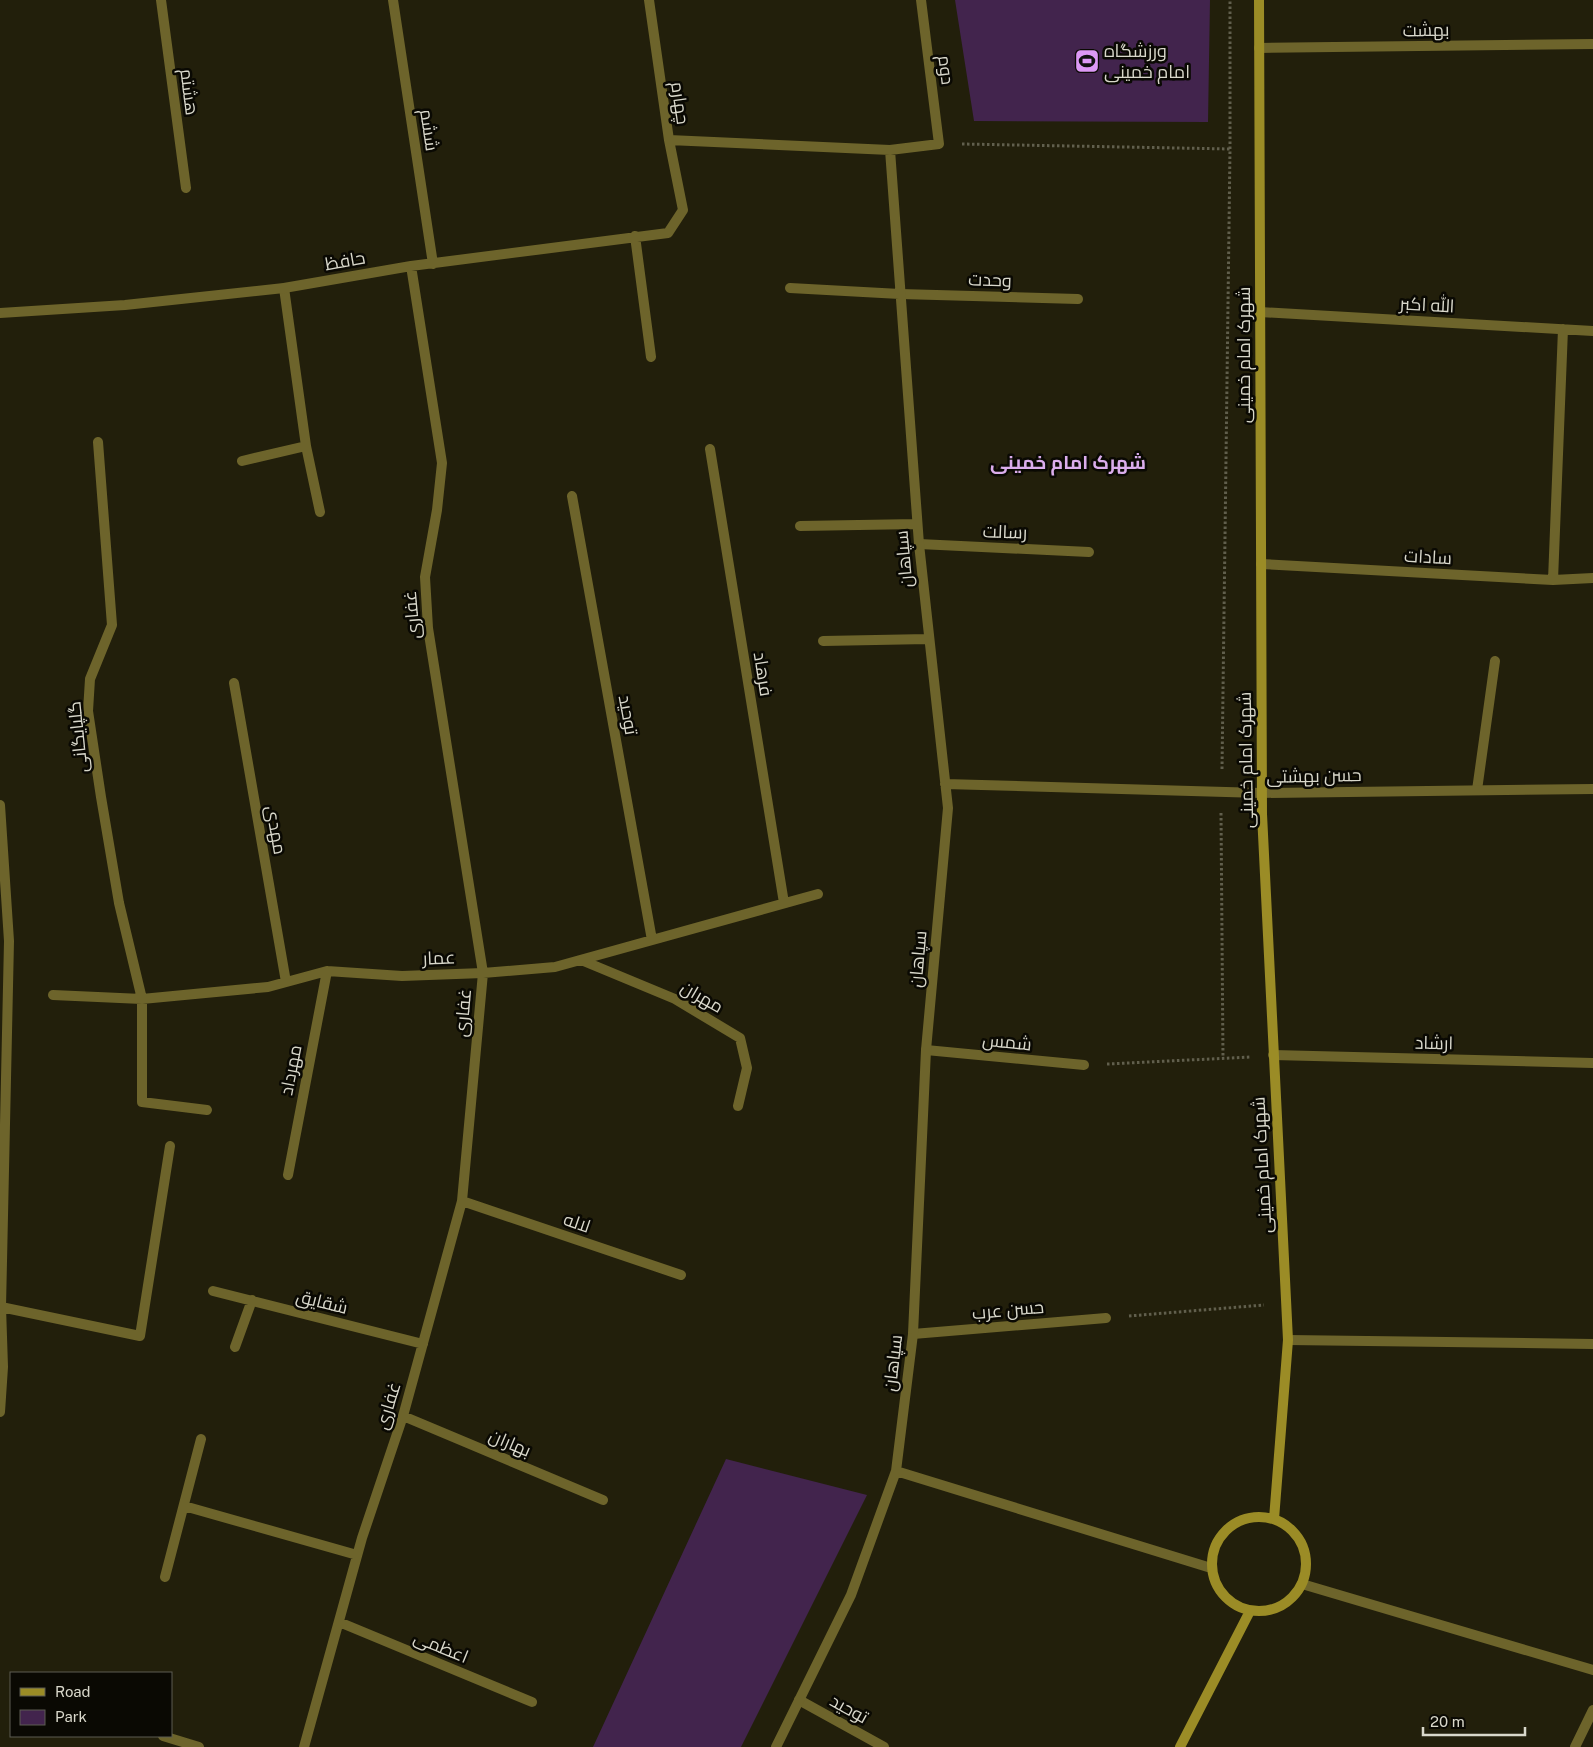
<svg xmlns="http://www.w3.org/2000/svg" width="1593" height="1747" viewBox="0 0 1593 1747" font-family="'Public Sans',Cairo,sans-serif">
<rect width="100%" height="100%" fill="#221f0b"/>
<path fill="#42244d" d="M 955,0 L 1210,0 L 1208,122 L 974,121 Z
M 726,1459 L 867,1495 L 741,1747 L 593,1747 Z"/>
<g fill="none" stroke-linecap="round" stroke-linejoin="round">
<path stroke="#615f4d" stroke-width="3" stroke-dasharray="2.5 2.5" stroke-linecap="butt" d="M 962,144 L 1231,149
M 1222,769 L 1230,149 L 1230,0
M 1221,813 L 1223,1058
M 1107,1064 L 1251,1057
M 1129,1316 L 1264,1305"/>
<path stroke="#6d642b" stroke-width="10" d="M 284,288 L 306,446 L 320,512
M 900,294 L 1078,299
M 242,461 L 306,446
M 919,544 L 1089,552
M 1477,790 L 1495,661
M 926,1050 L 1084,1065
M 913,1334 L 1106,1318
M 799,1700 L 884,1747"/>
<path stroke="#6d642b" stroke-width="10" d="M 161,0 L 186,188
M 393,0 L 433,264
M 1259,48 L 1593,44
M 669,140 L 890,150 L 939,144 L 921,0
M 635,236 L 651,357
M 790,288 L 900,294
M 1260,312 L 1593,331
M 0,313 L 125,305 L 284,288 L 411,266 L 668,233 L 683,210 L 669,140 L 649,0
M 98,442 L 112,625 L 90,679 L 88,711 L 101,797 L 119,903 L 142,999 L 142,1102 L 207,1110
M 710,449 L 784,903
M 572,496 L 652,940
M 800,526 L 917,524
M 1261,564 L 1553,580 L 1593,578
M 1553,580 L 1563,329
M 823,641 L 928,639
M 234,683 L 286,982
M 945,784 L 1261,793 L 1593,789
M 0,805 L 9,941 L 1,1307 L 3,1367 L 0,1412
M 581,960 L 675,999 L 740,1038 L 747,1068 L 738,1106
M 53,995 L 142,999 L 268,987 L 327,971 L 402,976 L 483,973 L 555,967 L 818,894
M 1273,1055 L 1593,1063
M 288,1175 L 327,971
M 462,1201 L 681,1275
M 213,1291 L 423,1344
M 1,1307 L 140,1336 L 170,1146
M 1288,1340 L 1593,1344
M 235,1347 L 252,1300
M 403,1416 L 603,1500
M 896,1471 L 1211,1568
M 184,1506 L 357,1555
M 165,1577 L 201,1439
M 1302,1584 L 1593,1670
M 339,1622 L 532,1702
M 163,1736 L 199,1747
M 304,1747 L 362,1538 L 403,1416 L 462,1201 L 483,973 L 428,628 L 425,577 L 437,510 L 442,463 L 411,266
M 776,1747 L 851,1595 L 896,1471 L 913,1334 L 926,1050 L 948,808 L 919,544 L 890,150
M 1575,1747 L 1593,1710"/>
<path stroke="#9b8c26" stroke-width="10" d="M 1259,0 L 1262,814 L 1288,1340 L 1274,1519
M1212 1564a47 47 0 1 1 94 0a47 47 0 1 1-94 0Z
M 1180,1747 L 1250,1611"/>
</g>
<defs>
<symbol id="stadium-square" viewBox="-11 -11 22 22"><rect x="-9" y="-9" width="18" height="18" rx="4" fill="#dc99f5" stroke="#0a0903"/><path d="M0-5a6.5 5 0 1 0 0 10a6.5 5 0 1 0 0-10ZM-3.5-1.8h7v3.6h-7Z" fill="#111"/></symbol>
</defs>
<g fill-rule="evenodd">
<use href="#stadium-square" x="1073" y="47" width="28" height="28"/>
</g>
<g text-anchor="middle" stroke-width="5" stroke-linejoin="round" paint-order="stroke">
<g font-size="18" fill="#d9d8cb" stroke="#0a0903">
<text transform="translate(1426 30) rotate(-1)" y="6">بهشت</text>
<text transform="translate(946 70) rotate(83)" y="6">دوم</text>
<text transform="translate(189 92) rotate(83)" y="6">هشتم</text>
<text transform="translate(680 103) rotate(82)" y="6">چهارم</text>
<text transform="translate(429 130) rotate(82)" y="6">ششم</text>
<text transform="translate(345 261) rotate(-10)" y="6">حافظ</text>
<text transform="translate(990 280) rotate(2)" y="6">وحدت</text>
<text transform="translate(1427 305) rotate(3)" y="6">الله اکبر</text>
<text transform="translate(1244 355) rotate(-90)" y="6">شهرک امام خمینی</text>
<text transform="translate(1005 532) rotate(2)" y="6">رسالت</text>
<text transform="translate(1428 557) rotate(3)" y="6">سادات</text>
<text transform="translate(904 559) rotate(-95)" y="6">سپاهان</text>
<text transform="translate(412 615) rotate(-95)" y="6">غفاری</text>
<text transform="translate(763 674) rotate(81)" y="6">فرهاد</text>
<text transform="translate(628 715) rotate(80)" y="6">توحید</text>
<text transform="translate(78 737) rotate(-96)" y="6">گلپایگانی</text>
<text transform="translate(1246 760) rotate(-91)" y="6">شهرک امام خمینی</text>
<text transform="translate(1314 776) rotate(-1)" y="6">حسن بهشتی</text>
<text transform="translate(276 830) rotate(80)" y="6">مهدی</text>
<text transform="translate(439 958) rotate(-2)" y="6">عمار</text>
<text transform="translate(918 959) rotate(-85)" y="6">سپاهان</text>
<text transform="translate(702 997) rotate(30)" y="6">مهران</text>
<text transform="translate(463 1013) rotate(-85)" y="6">غفاری</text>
<text transform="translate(1007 1042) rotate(6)" y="6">شمس</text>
<text transform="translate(1434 1043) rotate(1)" y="6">ارشاد</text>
<text transform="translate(291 1070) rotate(-79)" y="6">مهرداد</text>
<text transform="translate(1262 1165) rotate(-93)" y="6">شهرک امام خمینی</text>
<text transform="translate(577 1223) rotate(19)" y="6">لاله</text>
<text transform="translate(322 1302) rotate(14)" y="6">شقایق</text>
<text transform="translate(1008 1310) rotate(-5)" y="6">حسن عرب</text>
<text transform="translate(893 1363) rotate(-83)" y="6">سپاهان</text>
<text transform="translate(388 1406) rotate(-73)" y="6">غفاری</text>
<text transform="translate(510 1443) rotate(23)" y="6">بهاران</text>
<text transform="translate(441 1647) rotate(22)" y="6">اعظمی</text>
<text transform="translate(849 1709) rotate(29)" y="6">توحید</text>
</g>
<g font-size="18" fill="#d9d8cb" stroke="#0a0903" text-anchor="start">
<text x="1104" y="57">ورزشگاه<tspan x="1104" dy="21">امام خمینی</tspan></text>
</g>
<g font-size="19" font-weight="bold" fill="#dbadec" stroke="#0a0903">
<text x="1068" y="469">شهرک امام خمینی</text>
</g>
</g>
<rect x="10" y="1672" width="162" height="65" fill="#0a0903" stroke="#5d5c53"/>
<rect x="20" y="1688" width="25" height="8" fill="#9b8c26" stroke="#5d5c53"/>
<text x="55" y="1697" font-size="15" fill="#d9d8cb">Road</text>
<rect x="20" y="1710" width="25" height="15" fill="#42244d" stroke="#5d5c53"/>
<text x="55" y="1722" font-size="15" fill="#d9d8cb">Park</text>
<path d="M1423 1727v8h102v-8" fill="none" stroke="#d9d8cb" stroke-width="2.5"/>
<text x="1430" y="1727" font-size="15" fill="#d9d8cb" stroke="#0a0903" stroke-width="4" paint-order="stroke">20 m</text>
</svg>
